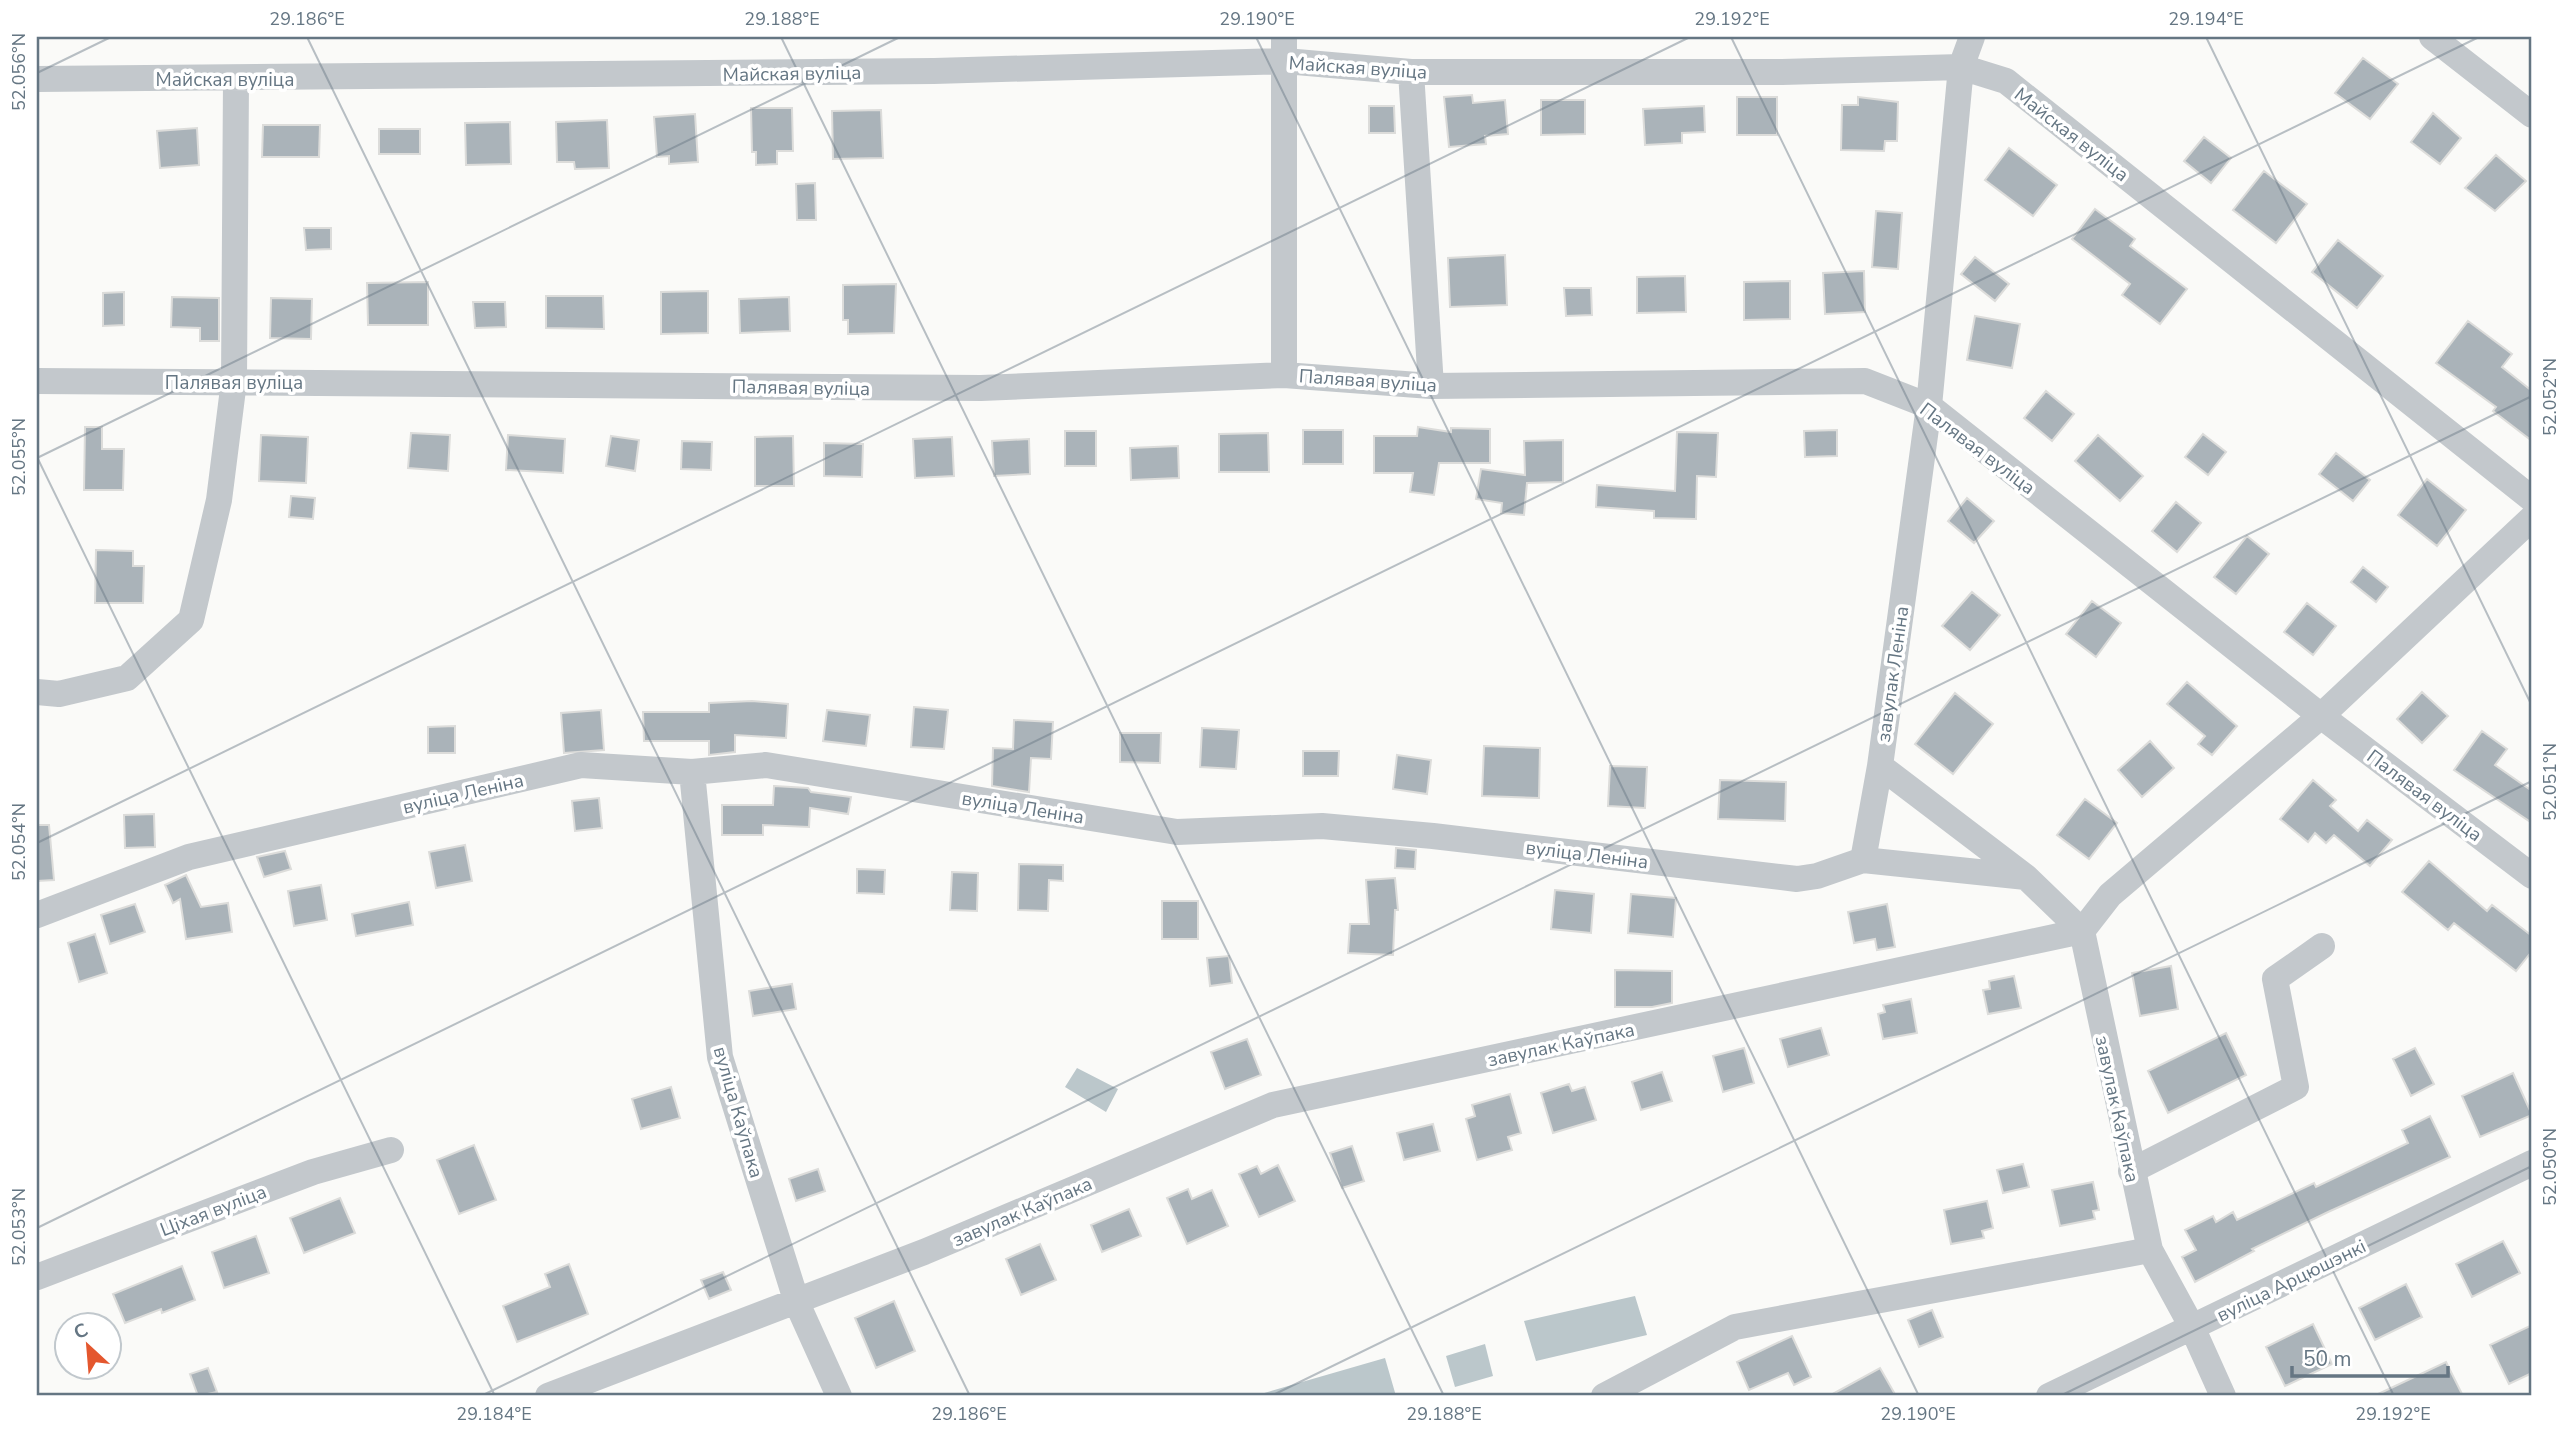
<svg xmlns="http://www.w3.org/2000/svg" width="2569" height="1433" viewBox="0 0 2569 1433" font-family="'Nunito Sans',sans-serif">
<rect width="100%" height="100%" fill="#fafaf8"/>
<path fill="#bbc7cb" d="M 1077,1068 L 1118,1089 L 1106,1112 L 1065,1087 Z
M 1635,1296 L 1647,1335 L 1536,1361 L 1524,1321 Z
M 1485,1344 L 1493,1376 L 1455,1387 L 1446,1356 Z
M 1385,1358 L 1396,1396 L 1254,1396 Z"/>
<path fill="#aab3b9" stroke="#dcdcda" stroke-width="2" d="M 2363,58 L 2398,84 L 2370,119 L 2335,93 Z
M 1472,95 L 1473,103 L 1505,100 L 1508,134 L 1485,136 L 1486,144 L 1449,147 L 1444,97 Z
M 1737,97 L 1777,97 L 1777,135 L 1737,135 Z
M 1858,97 L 1898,102 L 1897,141 L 1885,141 L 1884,151 L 1841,150 L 1842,105 L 1858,105 Z
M 1541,100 L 1585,100 L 1585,134 L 1541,135 Z
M 1369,106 L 1394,106 L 1395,133 L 1369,133 Z
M 1704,106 L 1705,132 L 1682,133 L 1682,143 L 1645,145 L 1643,109 Z
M 751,108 L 792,108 L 793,151 L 777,151 L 777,164 L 756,165 L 756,152 L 752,152 Z
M 881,110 L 883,158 L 833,159 L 832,111 Z
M 2433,113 L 2461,138 L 2440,164 L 2411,142 Z
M 695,114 L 698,162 L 669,164 L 669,156 L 657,157 L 654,117 Z
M 607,120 L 609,168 L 575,169 L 574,162 L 557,162 L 556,122 Z
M 510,122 L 511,164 L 466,165 L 465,123 Z
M 263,125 L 320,125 L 319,157 L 262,157 Z
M 197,128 L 199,165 L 160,168 L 157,131 Z
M 379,129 L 420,129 L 420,154 L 379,154 Z
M 2204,137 L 2231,158 L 2211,183 L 2184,161 Z
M 2009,148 L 2057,185 L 2033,216 L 1985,180 Z
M 2496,155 L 2526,181 L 2495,211 L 2465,188 Z
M 2264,171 L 2307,204 L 2276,243 L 2233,210 Z
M 815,183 L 816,220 L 797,220 L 796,184 Z
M 2095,209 L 2135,239 L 2130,246 L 2187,289 L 2160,324 L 2122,295 L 2130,284 L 2072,239 Z
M 1876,211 L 1902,213 L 1898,269 L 1872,267 Z
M 304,228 L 331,228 L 331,249 L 306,250 Z
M 2338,240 L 2383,276 L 2357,308 L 2312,272 Z
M 1505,255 L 1507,305 L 1450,307 L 1448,258 Z
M 1975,257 L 2009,284 L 1995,301 L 1961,274 Z
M 1864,271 L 1865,312 L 1825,314 L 1823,273 Z
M 1685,276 L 1686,312 L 1637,313 L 1637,277 Z
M 1790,281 L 1790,319 L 1744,320 L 1744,282 Z
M 428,282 L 428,325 L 368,325 L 367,283 Z
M 896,284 L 894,333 L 848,334 L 848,320 L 843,320 L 843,285 Z
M 1564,288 L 1591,288 L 1592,315 L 1566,316 Z
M 708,291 L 708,333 L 661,334 L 661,292 Z
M 124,292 L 124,325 L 103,326 L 103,293 Z
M 546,296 L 603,296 L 604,329 L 546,328 Z
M 172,297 L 219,298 L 219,341 L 200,341 L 200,328 L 171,327 Z
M 789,297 L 790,331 L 740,333 L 739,299 Z
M 271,298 L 312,299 L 311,339 L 270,338 Z
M 473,302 L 505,302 L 506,327 L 475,328 Z
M 1975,316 L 2020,324 L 2012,368 L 1967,360 Z
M 2468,321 L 2512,354 L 2502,367 L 2532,391 L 2532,441 L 2493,411 L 2496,407 L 2436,363 Z
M 2046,391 L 2074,414 L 2052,441 L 2024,418 Z
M 85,427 L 102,427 L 102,449 L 124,449 L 123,490 L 84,490 Z
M 1418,427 L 1451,432 L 1451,428 L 1490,429 L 1490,463 L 1439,463 L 1434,495 L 1410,492 L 1413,473 L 1374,473 L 1374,436 L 1417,436 Z
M 1303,430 L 1343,430 L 1343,464 L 1303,464 Z
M 1837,430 L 1837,456 L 1805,457 L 1804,431 Z
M 1065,431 L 1096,431 L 1096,466 L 1065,466 Z
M 1677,432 L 1718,433 L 1716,477 L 1697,476 L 1696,519 L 1654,518 L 1654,511 L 1596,507 L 1597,485 L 1675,491 Z
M 411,433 L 450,435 L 448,471 L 408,468 Z
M 1268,433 L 1269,472 L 1219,472 L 1219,434 Z
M 2203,434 L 2226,452 L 2208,475 L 2185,457 Z
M 261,435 L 308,437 L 306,483 L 259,481 Z
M 508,435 L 565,439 L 563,473 L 506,470 Z
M 2098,435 L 2143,476 L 2120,501 L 2075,461 Z
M 611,436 L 639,440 L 635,471 L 606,466 Z
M 793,436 L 794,486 L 755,486 L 755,437 Z
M 952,437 L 954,476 L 915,478 L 913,439 Z
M 1029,439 L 1030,474 L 994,476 L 992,441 Z
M 1563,440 L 1563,482 L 1527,483 L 1524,515 L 1501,513 L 1502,503 L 1476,499 L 1481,469 L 1525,475 L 1524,441 Z
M 682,441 L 712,442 L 711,470 L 681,469 Z
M 824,443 L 863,444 L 862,477 L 824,476 Z
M 1178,446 L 1179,478 L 1131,480 L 1130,448 Z
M 2336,453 L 2370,480 L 2353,501 L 2319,474 Z
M 2427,479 L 2466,510 L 2437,546 L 2398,515 Z
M 291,496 L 315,498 L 313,519 L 289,517 Z
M 1967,498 L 1994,521 L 1974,543 L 1948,521 Z
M 2176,502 L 2201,523 L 2177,552 L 2152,531 Z
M 2247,536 L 2269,554 L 2236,594 L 2214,577 Z
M 96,550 L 133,551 L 133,566 L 144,566 L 143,603 L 95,603 Z
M 2363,567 L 2388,587 L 2376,602 L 2351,582 Z
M 1972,592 L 2000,615 L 1970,650 L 1942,626 Z
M 2092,601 L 2121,623 L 2096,657 L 2066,634 Z
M 2307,603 L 2336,626 L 2313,655 L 2284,632 Z
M 2187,682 L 2237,726 L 2212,755 L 2198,744 L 2205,736 L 2167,704 Z
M 2422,692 L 2448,716 L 2422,743 L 2397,719 Z
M 1955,693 L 1993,724 L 1953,774 L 1915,744 Z
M 752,701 L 788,704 L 786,738 L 735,735 L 735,752 L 709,755 L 709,741 L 644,741 L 643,712 L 709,712 L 709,703 Z
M 914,707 L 948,710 L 944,749 L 911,747 Z
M 601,710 L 604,750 L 564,753 L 561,713 Z
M 827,710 L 870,715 L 866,746 L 823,741 Z
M 1014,720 L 1053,722 L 1051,759 L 1031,758 L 1029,792 L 992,786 L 993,748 L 1013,749 Z
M 455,726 L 455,753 L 428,753 L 428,727 Z
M 1202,728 L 1239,730 L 1236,769 L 1200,767 Z
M 2482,731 L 2507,749 L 2495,765 L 2532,791 L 2532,823 L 2454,770 Z
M 1120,733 L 1161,733 L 1160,763 L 1120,762 Z
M 2150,741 L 2174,768 L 2142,797 L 2118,770 Z
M 1484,746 L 1540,748 L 1539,798 L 1482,796 Z
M 1303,751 L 1339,751 L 1338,776 L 1303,776 Z
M 1397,755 L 1431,760 L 1427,794 L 1393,789 Z
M 1610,766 L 1647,767 L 1645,808 L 1608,806 Z
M 1720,780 L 1786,782 L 1785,821 L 1718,819 Z
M 2313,780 L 2336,800 L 2330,806 L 2358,831 L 2367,820 L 2392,840 L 2370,866 L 2334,835 L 2326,843 L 2315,833 L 2308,842 L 2280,819 Z
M 774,786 L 808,788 L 811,792 L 851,797 L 848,814 L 810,808 L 809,827 L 763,825 L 763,835 L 722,835 L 722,805 L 773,805 Z
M 599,798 L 602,828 L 575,831 L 572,801 Z
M 2085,799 L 2117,823 L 2089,859 L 2057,835 Z
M 154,814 L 155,847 L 125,848 L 124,815 Z
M 37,825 L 49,825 L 54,880 L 37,881 Z
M 465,845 L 472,881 L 436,888 L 429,852 Z
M 1396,848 L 1416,850 L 1415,869 L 1395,868 Z
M 285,851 L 291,869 L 264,877 L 257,857 Z
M 2429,861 L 2487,911 L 2492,905 L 2532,936 L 2532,951 L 2516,971 L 2454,923 L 2448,930 L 2402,892 Z
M 1019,864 L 1063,865 L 1063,881 L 1049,880 L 1048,911 L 1018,910 Z
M 857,869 L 885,870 L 884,894 L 857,893 Z
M 952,872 L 978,873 L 977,911 L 950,910 Z
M 186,875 L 201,907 L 228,903 L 232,932 L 186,939 L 180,899 L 173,903 L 165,885 Z
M 1395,878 L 1398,910 L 1395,910 L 1393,955 L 1348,953 L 1350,924 L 1369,924 L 1366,880 Z
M 321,885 L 327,920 L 294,926 L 288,891 Z
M 1555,890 L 1594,894 L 1591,933 L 1551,929 Z
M 1631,894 L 1676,898 L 1673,937 L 1628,933 Z
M 1162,901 L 1198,901 L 1198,939 L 1162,939 Z
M 409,902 L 413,925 L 356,936 L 352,914 Z
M 135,904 L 145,932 L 110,944 L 101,915 Z
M 1887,904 L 1895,947 L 1877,950 L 1875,939 L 1854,943 L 1848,912 Z
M 95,934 L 107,973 L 79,982 L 68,943 Z
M 1229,956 L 1232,983 L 1210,986 L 1207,958 Z
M 2171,966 L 2178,1009 L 2140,1016 L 2132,973 Z
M 1615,970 L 1672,971 L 1672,1003 L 1652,1007 L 1615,1007 Z
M 2014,976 L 2021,1008 L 1988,1014 L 1983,990 L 1990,989 L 1989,981 Z
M 792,984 L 796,1009 L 753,1016 L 749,991 Z
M 1911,999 L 1917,1033 L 1883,1039 L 1878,1014 L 1885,1012 L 1883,1005 Z
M 1821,1028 L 1829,1055 L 1788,1067 L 1780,1039 Z
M 2226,1033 L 2246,1075 L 2168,1113 L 2148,1071 Z
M 1247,1039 L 1261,1075 L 1225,1089 L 1211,1052 Z
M 1744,1048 L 1754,1083 L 1723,1092 L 1713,1056 Z
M 2415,1048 L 2434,1084 L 2411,1096 L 2393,1059 Z
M 1662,1072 L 1672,1101 L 1641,1110 L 1632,1082 Z
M 2513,1073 L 2532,1115 L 2480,1137 L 2462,1096 Z
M 1569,1084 L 1572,1091 L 1585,1087 L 1596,1120 L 1553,1133 L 1541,1093 Z
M 671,1087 L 680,1118 L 641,1129 L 632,1099 Z
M 1510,1094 L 1521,1133 L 1508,1137 L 1512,1150 L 1477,1160 L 1466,1119 L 1475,1116 L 1472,1105 Z
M 2430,1116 L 2450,1157 L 2328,1212 L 2252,1249 L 2254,1251 L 2195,1282 L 2182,1257 L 2196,1250 L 2185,1230 L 2213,1216 L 2216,1222 L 2233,1212 L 2237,1220 L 2314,1183 L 2316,1187 L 2408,1143 L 2402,1130 Z
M 1433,1124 L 1440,1151 L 1404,1160 L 1397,1133 Z
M 474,1145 L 496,1200 L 459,1214 L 437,1160 Z
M 1352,1146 L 1364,1181 L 1342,1188 L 1330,1153 Z
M 2023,1164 L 2029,1187 L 2003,1193 L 1997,1170 Z
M 1278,1165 L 1295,1201 L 1259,1217 L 1239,1174 L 1257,1166 L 1261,1174 Z
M 818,1169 L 825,1191 L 796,1201 L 789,1179 Z
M 2093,1182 L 2099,1210 L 2093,1211 L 2095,1219 L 2060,1226 L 2052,1190 Z
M 1188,1189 L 1192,1199 L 1212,1190 L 1228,1226 L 1187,1244 L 1167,1198 Z
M 340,1198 L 355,1233 L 304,1253 L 290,1218 Z
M 1987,1201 L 1993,1228 L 1982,1231 L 1984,1238 L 1951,1244 L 1944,1210 Z
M 1129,1209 L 1141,1236 L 1102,1252 L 1091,1225 Z
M 256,1236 L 269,1273 L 224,1288 L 212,1252 Z
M 2503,1241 L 2520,1273 L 2472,1297 L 2456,1264 Z
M 1040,1244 L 1056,1280 L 1021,1295 L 1006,1259 Z
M 569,1264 L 588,1314 L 517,1342 L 503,1306 L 550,1287 L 545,1274 Z
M 182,1266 L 195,1300 L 162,1313 L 161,1309 L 125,1323 L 113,1294 Z
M 723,1272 L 731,1290 L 709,1299 L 701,1280 Z
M 2406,1284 L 2422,1317 L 2375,1340 L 2359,1308 Z
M 894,1301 L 915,1351 L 876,1368 L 855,1318 Z
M 1932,1310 L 1943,1337 L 1919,1347 L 1908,1320 Z
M 2313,1324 L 2332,1364 L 2285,1386 L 2266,1347 Z
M 2532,1325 L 2532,1373 L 2509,1384 L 2490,1345 Z
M 1792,1336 L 1811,1377 L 1794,1385 L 1788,1373 L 1749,1390 L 1737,1362 Z
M 2446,1362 L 2463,1396 L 2374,1396 Z
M 208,1368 L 217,1392 L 198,1396 L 190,1374 Z
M 1880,1368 L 1896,1396 L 1829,1396 Z"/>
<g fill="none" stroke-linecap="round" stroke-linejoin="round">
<path stroke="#c3c8cc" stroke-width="26" d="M 1284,37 L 1284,375
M 1972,37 L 1961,67 L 1929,406 L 1880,766 L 2026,877 L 2082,931 L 2110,895 L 2321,716 L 2532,518
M 2432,37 L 2532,115
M 1411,72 L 1431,386
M 37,79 L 934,71 L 1285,61 L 1411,72 L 1782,72 L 1961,67 L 2006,81 L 2532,499
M 37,381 L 981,388 L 1284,375 L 1431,386 L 1865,381 L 1929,406 L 2321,716 L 2532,876
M 37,692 L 59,694 L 127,678 L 191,620 L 219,500 L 234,381 L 236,80
M 692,772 L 720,1057 L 797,1303 L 839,1396
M 1863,860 L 1880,766
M 37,915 L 189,857 L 581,765 L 692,772 L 766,765 L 1177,832 L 1322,826 L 1433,836 L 1797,879 L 1817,876 L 1863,860 L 2026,877
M 2131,1171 L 2296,1087 L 2275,979 L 2322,946
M 37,1277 L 313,1172 L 391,1150
M 548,1396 L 924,1252 L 1273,1105 L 2082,931 L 2150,1250 L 2192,1327 L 2223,1396
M 1604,1396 L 1735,1327 L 2150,1250
M 2049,1396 L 2532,1163"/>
</g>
<path fill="none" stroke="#657683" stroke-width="2" stroke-opacity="0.45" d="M 307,37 L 970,1396M 781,37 L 1444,1396M 1256,37 L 1919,1396M 1731,37 L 2394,1396M 2206,37 L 2532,706M 37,73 L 111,37M 37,457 L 495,1396M 37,458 L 900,37M 37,843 L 1690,37M 37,1228 L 2479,37M 481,1396 L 2532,396M 1271,1396 L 2532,781M 2060,1396 L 2532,1166"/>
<g text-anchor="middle" stroke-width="7" stroke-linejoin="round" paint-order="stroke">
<g font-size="19" fill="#657683" stroke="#fff">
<text transform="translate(1358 67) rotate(4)" y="7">Майская вуліца</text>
<text transform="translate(792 73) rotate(-1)" y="7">Майская вуліца</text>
<text x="225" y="86">Майская вуліца</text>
<text transform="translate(2072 134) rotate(38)" y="7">Майская вуліца</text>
<text transform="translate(1368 380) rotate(4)" y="7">Палявая вуліца</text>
<text x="234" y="389">Палявая вуліца</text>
<text transform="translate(801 387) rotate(1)" y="7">Палявая вуліца</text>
<text transform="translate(1978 448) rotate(37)" y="7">Палявая вуліца</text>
<text transform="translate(1892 674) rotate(-82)" y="7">завулак Леніна</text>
<text transform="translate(463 793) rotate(-13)" y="7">вуліца Леніна</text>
<text transform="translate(2425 795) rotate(37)" y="7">Палявая вуліца</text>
<text transform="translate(1023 807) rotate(9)" y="7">вуліца Леніна</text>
<text transform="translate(1587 854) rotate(7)" y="7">вуліца Леніна</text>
<text transform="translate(1561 1044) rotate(-12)" y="7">завулак Каўпака</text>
<text transform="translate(2118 1109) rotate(78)" y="7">завулак Каўпака</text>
<text transform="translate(739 1112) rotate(74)" y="7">вуліца Каўпака</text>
<text transform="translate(213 1210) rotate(-21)" y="7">Ціхая вуліца</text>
<text transform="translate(1022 1211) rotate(-23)" y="7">завулак Каўпака</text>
<text transform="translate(2291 1280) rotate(-26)" y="7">вуліца Арцюшэнкі</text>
</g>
</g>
<rect width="2569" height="1433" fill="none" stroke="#ffffff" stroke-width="77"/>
<g transform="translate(88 1346) rotate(334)"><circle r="33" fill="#ffffff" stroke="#c1c8cd" stroke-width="2"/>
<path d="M0-5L12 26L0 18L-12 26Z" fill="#e4572e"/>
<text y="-10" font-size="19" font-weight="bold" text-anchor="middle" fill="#657683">С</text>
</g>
<path d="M2292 1366v10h156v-10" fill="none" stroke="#657683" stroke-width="3.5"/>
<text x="2303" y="1366" font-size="21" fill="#657683" stroke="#ffffff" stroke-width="5" paint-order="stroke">50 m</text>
<rect x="38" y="38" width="2492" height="1356" fill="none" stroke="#657683" stroke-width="2.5"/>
<g font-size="18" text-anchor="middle" fill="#657683">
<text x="307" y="25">29.186°E</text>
<text x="782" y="25">29.188°E</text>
<text x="1257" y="25">29.190°E</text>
<text x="1732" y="25">29.192°E</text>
<text x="2206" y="25">29.194°E</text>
<text transform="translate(19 72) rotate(-90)" y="6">52.056°N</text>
<text transform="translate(2550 397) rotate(-90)" y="6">52.052°N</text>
<text transform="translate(19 457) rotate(-90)" y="6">52.055°N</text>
<text transform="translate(2550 782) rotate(-90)" y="6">52.051°N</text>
<text transform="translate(19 842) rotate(-90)" y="6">52.054°N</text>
<text transform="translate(2550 1167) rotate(-90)" y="6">52.050°N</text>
<text transform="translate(19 1227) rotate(-90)" y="6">52.053°N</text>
<text x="494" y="1420">29.184°E</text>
<text x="969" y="1420">29.186°E</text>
<text x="1444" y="1420">29.188°E</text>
<text x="1918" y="1420">29.190°E</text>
<text x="2393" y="1420">29.192°E</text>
</g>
</svg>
